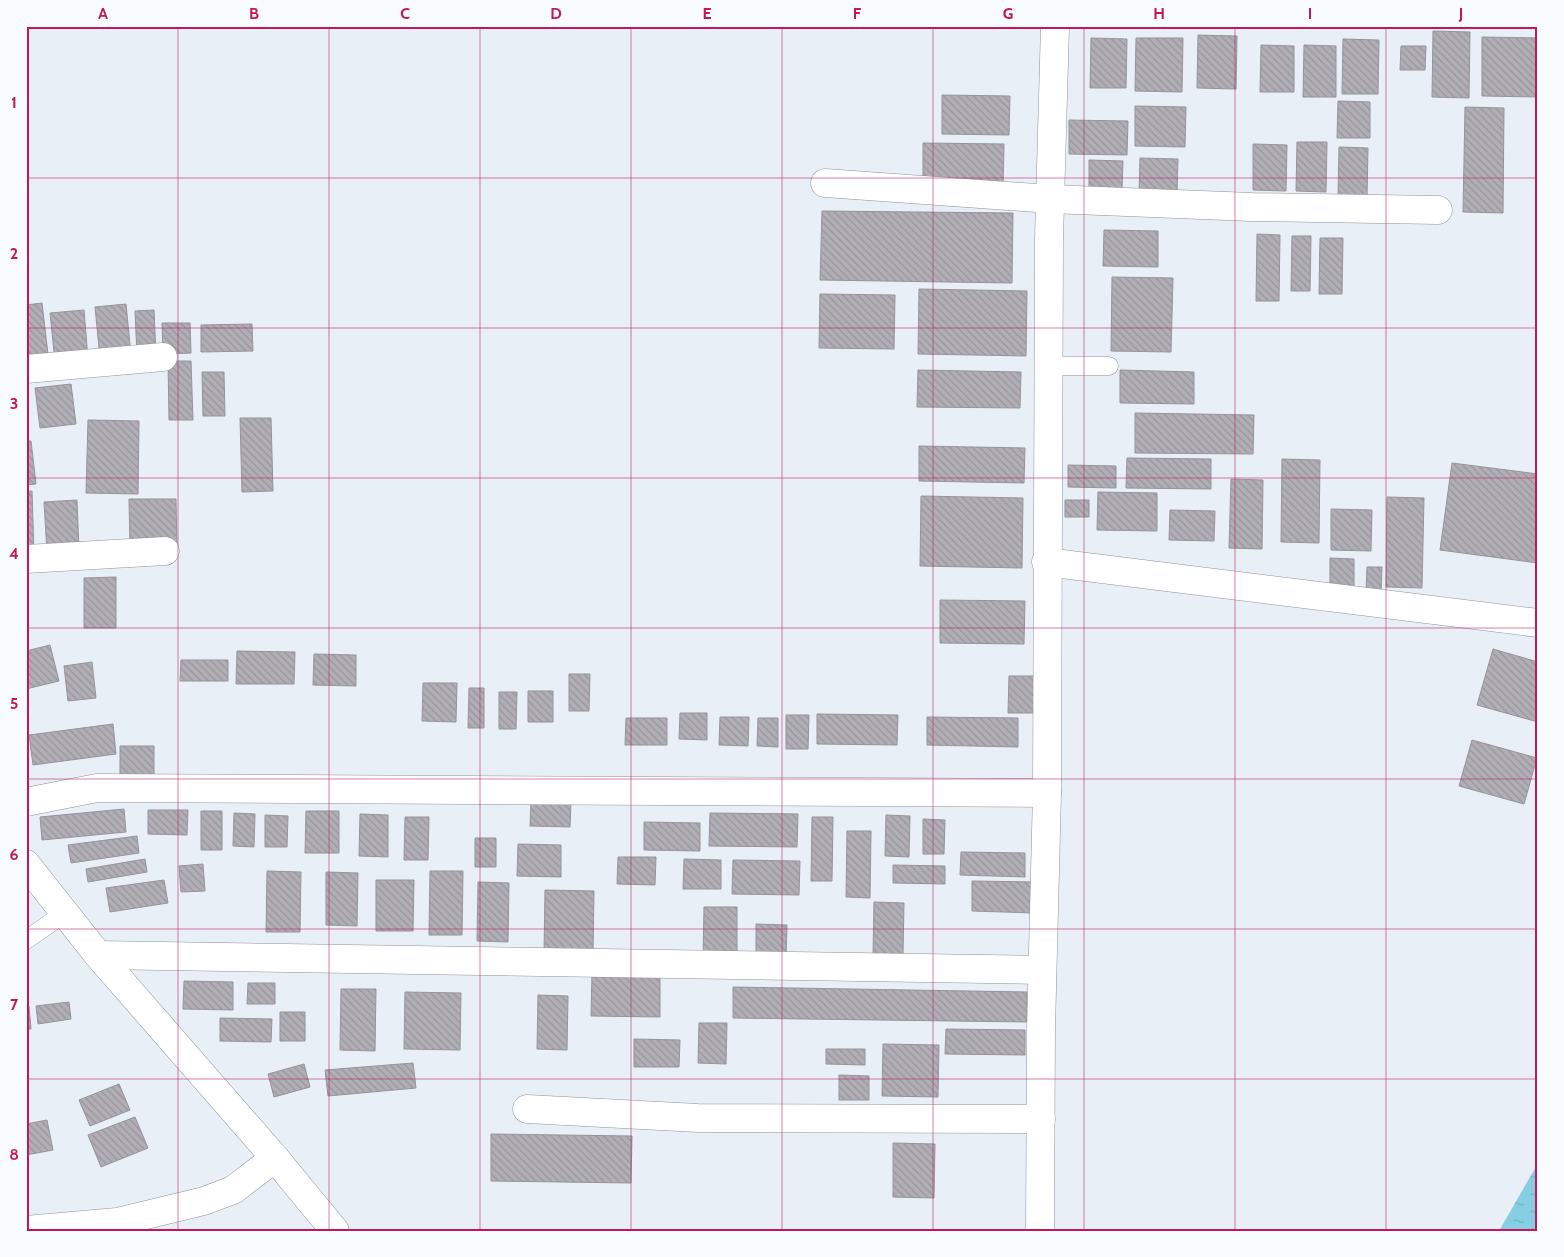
<svg xmlns="http://www.w3.org/2000/svg" width="1564" height="1257" viewBox="0 0 1564 1257" font-family="Cabin,sans-serif">
<defs>
<pattern id="water-ripples" width="26" height="14" patternUnits="userSpaceOnUse" patternTransform="scale(1.25)"><rect width="26" height="14" fill="#86cee2"/><path d="M2 4q2-2 4 0t4 0M15 11q2-2 4 0t4 0" fill="none" stroke="#73b0c1"/></pattern>
<pattern id="building-back-hatch" width="6" height="6" patternUnits="userSpaceOnUse" patternTransform="scale(1.25)"><rect width="6" height="6" fill="#b1aeb6"/><path d="M-1 5l2 2M0 0l6 6M5-1l2 2" fill="none" stroke="#97959c"/></pattern>
</defs>
<rect width="100%" height="100%" fill="#e8eff7"/>
<path fill="url(#water-ripples)" d="M 1538,1163 L 1538,1231 L 1499,1231 Z"/>
<path fill="url(#building-back-hatch)" stroke="#96939b" d="M 1433,31 L 1470,32 L 1469,98 L 1432,97 Z
M 1198,35 L 1237,36 L 1236,89 L 1197,88 Z
M 1482,37 L 1538,38 L 1538,97 L 1482,96 Z
M 1091,38 L 1127,39 L 1126,88 L 1090,88 Z
M 1136,38 L 1183,38 L 1182,92 L 1135,91 Z
M 1343,39 L 1379,40 L 1378,94 L 1342,94 Z
M 1261,45 L 1294,46 L 1294,92 L 1260,92 Z
M 1304,45 L 1336,46 L 1336,97 L 1303,97 Z
M 1401,46 L 1426,46 L 1425,70 L 1400,70 Z
M 942,95 L 1010,96 L 1009,135 L 942,134 Z
M 1338,101 L 1370,102 L 1370,138 L 1337,138 Z
M 1135,106 L 1186,107 L 1185,147 L 1135,146 Z
M 1465,107 L 1504,108 L 1503,213 L 1463,212 Z
M 1069,120 L 1128,121 L 1127,155 L 1069,154 Z
M 1297,142 L 1327,142 L 1326,192 L 1296,191 Z
M 923,143 L 1004,144 L 1003,188 L 923,187 Z
M 1253,144 L 1287,145 L 1286,191 L 1253,190 Z
M 1339,147 L 1368,148 L 1367,197 L 1338,197 Z
M 1140,158 L 1178,159 L 1177,193 L 1139,193 Z
M 1089,160 L 1123,161 L 1122,189 L 1089,188 Z
M 822,211 L 1013,213 L 1012,283 L 820,280 Z
M 1104,230 L 1158,231 L 1158,267 L 1103,266 Z
M 1257,234 L 1280,235 L 1279,301 L 1256,301 Z
M 1292,236 L 1311,236 L 1310,291 L 1291,291 Z
M 1320,238 L 1343,238 L 1342,294 L 1319,294 Z
M 1112,277 L 1173,278 L 1171,352 L 1111,351 Z
M 919,289 L 1027,291 L 1026,356 L 918,354 Z
M 820,294 L 895,295 L 894,349 L 819,348 Z
M 42,303 L 49,363 L 26,366 L 26,305 Z
M 126,304 L 131,355 L 100,358 L 95,307 Z
M 84,310 L 88,359 L 55,362 L 50,313 Z
M 154,310 L 156,355 L 137,355 L 135,311 Z
M 162,323 L 190,323 L 191,353 L 163,354 Z
M 252,324 L 253,351 L 201,352 L 201,325 Z
M 168,361 L 191,361 L 193,420 L 169,420 Z
M 918,370 L 1021,372 L 1020,408 L 917,407 Z
M 1120,370 L 1194,372 L 1194,404 L 1120,403 Z
M 202,372 L 224,372 L 225,416 L 203,416 Z
M 71,384 L 76,424 L 40,428 L 35,388 Z
M 1135,413 L 1254,415 L 1253,454 L 1135,453 Z
M 240,418 L 271,418 L 273,491 L 242,492 Z
M 88,420 L 139,421 L 138,494 L 86,493 Z
M 26,441 L 31,441 L 36,484 L 26,485 Z
M 919,446 L 1025,448 L 1024,483 L 919,481 Z
M 1127,458 L 1211,459 L 1211,489 L 1126,488 Z
M 1282,459 L 1320,460 L 1319,543 L 1281,542 Z
M 1452,463 L 1538,474 L 1538,563 L 1440,550 Z
M 1068,465 L 1116,466 L 1116,488 L 1068,487 Z
M 1231,479 L 1263,480 L 1262,549 L 1229,548 Z
M 32,491 L 34,555 L 26,555 L 26,492 Z
M 1098,492 L 1157,493 L 1157,531 L 1097,530 Z
M 921,496 L 1023,498 L 1022,568 L 920,566 Z
M 1387,497 L 1424,498 L 1422,588 L 1386,587 Z
M 129,499 L 176,499 L 177,548 L 130,548 Z
M 77,500 L 79,550 L 47,552 L 44,502 Z
M 1065,500 L 1089,500 L 1089,517 L 1065,517 Z
M 1331,509 L 1372,510 L 1371,551 L 1331,550 Z
M 1170,510 L 1215,511 L 1214,541 L 1169,540 Z
M 1330,558 L 1354,559 L 1354,591 L 1330,590 Z
M 1367,567 L 1382,567 L 1381,592 L 1366,591 Z
M 116,577 L 116,628 L 84,628 L 84,578 Z
M 940,600 L 1025,601 L 1024,644 L 940,643 Z
M 50,645 L 59,681 L 26,689 L 26,651 Z
M 1493,649 L 1538,662 L 1538,722 L 1477,705 Z
M 237,651 L 295,652 L 294,684 L 236,684 Z
M 314,654 L 356,655 L 356,686 L 313,685 Z
M 181,660 L 228,660 L 228,681 L 180,681 Z
M 92,662 L 96,698 L 68,701 L 64,666 Z
M 569,674 L 590,674 L 589,711 L 569,711 Z
M 1009,676 L 1035,676 L 1034,713 L 1008,713 Z
M 423,683 L 457,683 L 456,722 L 422,721 Z
M 469,688 L 484,688 L 484,728 L 468,728 Z
M 528,691 L 553,691 L 553,722 L 528,722 Z
M 499,692 L 517,692 L 516,729 L 499,729 Z
M 680,713 L 707,713 L 707,740 L 679,739 Z
M 817,714 L 898,715 L 897,745 L 817,744 Z
M 786,715 L 809,715 L 808,749 L 786,749 Z
M 720,717 L 749,717 L 748,746 L 719,745 Z
M 927,717 L 1018,718 L 1018,747 L 927,745 Z
M 626,718 L 667,718 L 667,745 L 625,745 Z
M 758,718 L 778,718 L 778,747 L 757,746 Z
M 113,724 L 116,754 L 33,765 L 29,735 Z
M 1472,740 L 1537,758 L 1524,804 L 1459,786 Z
M 120,746 L 154,746 L 154,775 L 120,775 Z
M 531,802 L 571,802 L 570,827 L 530,826 Z
M 124,809 L 126,832 L 42,840 L 40,817 Z
M 148,810 L 188,810 L 187,835 L 148,834 Z
M 201,811 L 222,811 L 222,850 L 201,850 Z
M 306,811 L 339,811 L 339,853 L 305,853 Z
M 234,813 L 255,814 L 254,847 L 233,846 Z
M 710,813 L 798,814 L 797,847 L 709,846 Z
M 360,814 L 388,815 L 388,857 L 359,856 Z
M 265,815 L 288,816 L 287,847 L 265,847 Z
M 886,815 L 910,816 L 909,857 L 885,856 Z
M 405,817 L 429,817 L 428,860 L 404,860 Z
M 812,817 L 833,817 L 832,881 L 811,881 Z
M 923,819 L 945,820 L 944,854 L 923,854 Z
M 644,822 L 700,823 L 700,851 L 644,850 Z
M 847,831 L 871,831 L 870,898 L 846,897 Z
M 137,836 L 139,853 L 71,863 L 68,845 Z
M 475,838 L 496,838 L 496,867 L 475,867 Z
M 518,844 L 561,845 L 561,877 L 517,876 Z
M 961,852 L 1025,853 L 1025,877 L 960,875 Z
M 618,857 L 656,857 L 655,885 L 617,884 Z
M 145,859 L 147,872 L 88,882 L 86,869 Z
M 684,859 L 721,860 L 721,889 L 683,889 Z
M 733,860 L 800,861 L 799,895 L 732,894 Z
M 203,864 L 205,891 L 181,892 L 179,866 Z
M 893,865 L 945,866 L 945,884 L 893,883 Z
M 267,871 L 301,872 L 300,932 L 266,932 Z
M 430,871 L 463,871 L 462,935 L 429,935 Z
M 326,872 L 358,873 L 357,926 L 326,925 Z
M 164,880 L 168,903 L 110,912 L 106,888 Z
M 376,880 L 414,880 L 413,931 L 376,931 Z
M 972,881 L 1036,882 L 1035,913 L 972,911 Z
M 478,882 L 509,883 L 508,942 L 477,941 Z
M 545,890 L 594,891 L 593,954 L 544,954 Z
M 874,902 L 904,903 L 903,954 L 873,954 Z
M 704,907 L 737,907 L 737,960 L 703,960 Z
M 756,924 L 787,925 L 786,959 L 756,959 Z
M 592,973 L 660,974 L 660,1017 L 591,1016 Z
M 184,981 L 233,982 L 233,1010 L 183,1009 Z
M 248,983 L 275,983 L 275,1004 L 247,1004 Z
M 733,987 L 1027,992 L 1027,1022 L 733,1018 Z
M 341,989 L 376,989 L 375,1051 L 340,1050 Z
M 405,992 L 461,993 L 460,1050 L 404,1049 Z
M 538,995 L 568,996 L 567,1050 L 537,1049 Z
M 69,1002 L 71,1019 L 38,1024 L 36,1006 Z
M 26,1006 L 29,1006 L 31,1029 L 26,1029 Z
M 280,1012 L 305,1012 L 305,1041 L 280,1041 Z
M 220,1018 L 272,1019 L 271,1042 L 220,1041 Z
M 699,1023 L 727,1023 L 726,1064 L 698,1063 Z
M 946,1029 L 1025,1030 L 1025,1055 L 945,1054 Z
M 634,1039 L 680,1040 L 679,1067 L 634,1067 Z
M 883,1044 L 939,1045 L 938,1097 L 882,1096 Z
M 826,1049 L 865,1049 L 865,1065 L 826,1064 Z
M 413,1063 L 416,1088 L 328,1096 L 325,1070 Z
M 304,1064 L 310,1087 L 274,1097 L 268,1074 Z
M 839,1075 L 869,1076 L 869,1100 L 839,1100 Z
M 119,1084 L 130,1110 L 90,1126 L 79,1100 Z
M 135,1117 L 148,1148 L 101,1167 L 88,1135 Z
M 47,1120 L 53,1150 L 26,1155 L 26,1124 Z
M 491,1134 L 632,1136 L 631,1183 L 491,1181 Z
M 893,1143 L 935,1144 L 934,1198 L 893,1197 Z"/>
<g fill="none" stroke-linecap="round" stroke-linejoin="round">
<defs>
<path id="service" d="M 1049,366 L 1109,366
M 26,940 L 65,913"/>
<path id="minor" d="M 825,183 L 1050,199 L 1252,207 L 1438,210
M 26,369 L 163,357
M 26,559 L 165,551
M 1046,562 L 1538,623
M 26,802 L 97,788 L 1047,793
M 98,955 L 1042,970
M 527,1109 L 698,1118 L 1041,1119"/>
<path id="tertiary" d="M 26,864 L 98,955 L 275,1158"/>
<path id="primary" d="M 26,1230 L 117,1222 L 204,1201 L 233,1190 L 275,1158 L 335,1231
M 1040,1231 L 1041,1029 L 1047,793 L 1049,238 L 1055,26"/>
</defs>
<use href="#service" stroke="#8d939a" stroke-width="19"/>
<use href="#minor" stroke="#8d939a" stroke-width="29"/>
<use href="#tertiary" stroke="#8d939a" stroke-width="29"/>
<use href="#primary" stroke="#8d939a" stroke-width="29"/>
<use href="#service" stroke="#fff" stroke-width="18"/>
<use href="#minor" stroke="#fff" stroke-width="28"/>
<use href="#tertiary" stroke="#fff" stroke-width="28"/>
<use href="#primary" stroke="#fff" stroke-width="28"/>
</g>
<path fill="none" stroke="#c2185b" stroke-width="1" stroke-opacity="0.55" d="M 178,26 L 178,1231M 329,26 L 329,1231M 480,26 L 480,1231M 631,26 L 631,1231M 782,26 L 782,1231M 933,26 L 933,1231M 1084,26 L 1084,1231M 1235,26 L 1235,1231M 1386,26 L 1386,1231M 26,178 L 1538,178M 26,328 L 1538,328M 26,478 L 1538,478M 26,628 L 1538,628M 26,779 L 1538,779M 26,929 L 1538,929M 26,1079 L 1538,1079"/>
<rect width="1564" height="1257" fill="none" stroke="#f9fcff" stroke-width="55"/>
<rect x="28" y="28" width="1508" height="1202" fill="none" stroke="#c2185b" stroke-width="2"/>
<g font-size="16" text-anchor="middle" font-weight="bold" fill="#c2185b">
<text x="103" y="19">A</text>
<text x="254" y="19">B</text>
<text x="405" y="19">C</text>
<text x="556" y="19">D</text>
<text x="707" y="19">E</text>
<text x="857" y="19">F</text>
<text x="1008" y="19">G</text>
<text x="1159" y="19">H</text>
<text x="1310" y="19">I</text>
<text x="1461" y="19">J</text>
<text x="14" y="108">1</text>
<text x="14" y="259">2</text>
<text x="14" y="409">3</text>
<text x="14" y="559">4</text>
<text x="14" y="709">5</text>
<text x="14" y="860">6</text>
<text x="14" y="1010">7</text>
<text x="14" y="1160">8</text>
</g>
</svg>
